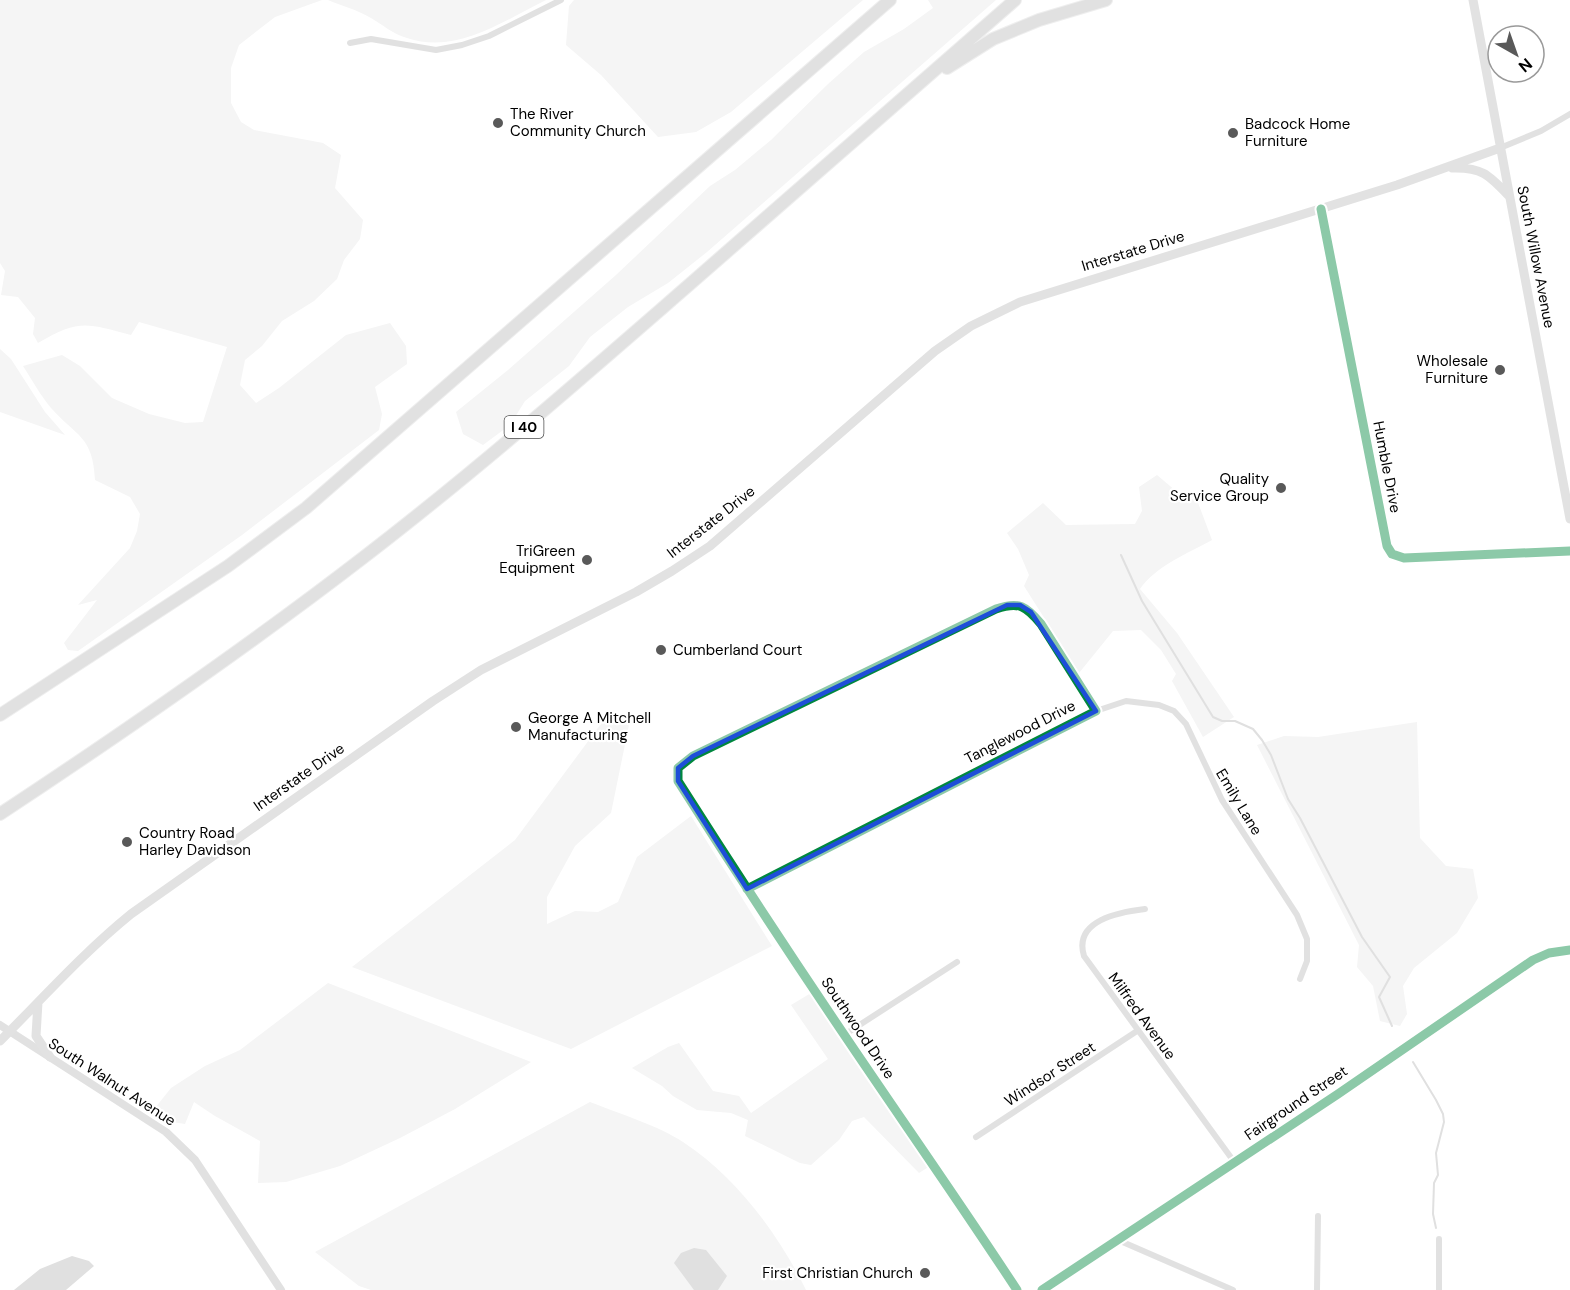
<svg xmlns="http://www.w3.org/2000/svg" width="1570" height="1290" viewBox="0 0 1570 1290" font-family="'DM Sans',sans-serif">
<rect width="100%" height="100%" fill="#fff"/>
<path fill="#e8e8e8" d="M 0,0 L 322,0 L 275,17 L 239,45 L 231,68 L 231,103 L 241,122 L 254,130 L 323,143 L 341,155 L 335,188 L 363,220 L 360,239 L 344,260 L 337,279 L 314,301 L 282,321 L 262,346 L 245,360 L 240,385 L 256,403 L 279,388 L 346,335 L 390,323 L 406,346 L 407,364 L 375,387 L 382,414 L 379,430 L 242,535 L 78,651 L 68,650 L 64,643 L 97,600 L 78,605 L 130,548 L 137,531 L 140,514 L 130,497 L 95,480 C 93,436 77,437 51,408 C 41,396 32,380 23,366 L 62,355 L 80,366 L 112,398 L 149,414 L 185,423 L 203,422 L 227,347 L 139,322 L 131,335 C 87,323 78,319 38,343 L 33,334 L 35,318 L 18,297 L 1,295 L 5,271 L 0,263 Z
M 328,0 L 546,0 C 503,21 457,55 407,38 C 393,34 383,25 371,18 C 358,10 342,6 328,0 Z
M 574,0 L 863,0 L 731,112 L 696,132 L 658,137 L 601,75 L 566,45 L 569,6 Z
M 928,0 L 996,0 L 707,252 L 668,283 L 628,307 L 590,337 L 569,366 L 525,401 L 510,425 L 483,445 L 463,434 L 456,412 L 508,370 L 616,275 L 710,186 L 735,170 L 771,140 L 828,84 L 864,52 L 904,29 L 933,8 Z
M 0,349 L 11,359 L 45,412 L 65,435 L 0,412 Z
M 1157,475 L 1183,497 L 1197,500 L 1212,540 C 1188,553 1156,566 1140,589 L 1177,633 L 1234,717 L 1203,737 L 1172,681 L 1176,674 L 1161,650 L 1141,630 L 1113,631 L 1079,673 L 1024,586 L 1029,575 L 1018,549 L 1007,533 L 1043,503 L 1066,525 L 1135,524 L 1142,511 L 1139,487 Z
M 609,713 L 630,720 L 611,813 L 575,846 L 547,897 L 547,924 L 575,911 L 598,912 L 618,902 L 637,857 L 691,816 L 772,946 L 571,1049 L 352,967 L 515,840 Z
M 1417,722 L 1420,838 L 1446,866 L 1473,869 L 1478,898 L 1457,933 L 1414,968 L 1403,986 L 1407,1014 L 1400,1026 L 1380,1021 L 1373,986 L 1357,967 L 1359,945 L 1257,745 L 1284,736 L 1318,737 Z
M 328,983 L 531,1062 L 455,1109 L 400,1138 L 340,1166 L 286,1182 L 258,1183 L 260,1141 L 215,1116 L 194,1102 L 185,1124 L 166,1121 L 155,1108 L 171,1088 L 205,1066 L 240,1050 Z
M 811,993 L 930,1166 L 919,1173 L 864,1117 L 852,1121 L 839,1140 L 811,1165 L 800,1163 L 745,1136 L 748,1120 L 731,1113 L 697,1110 L 673,1096 L 662,1086 L 632,1068 L 668,1047 L 679,1043 L 713,1091 L 739,1096 L 751,1113 L 828,1059 L 791,1005 Z
M 590,1102 C 618,1113 659,1126 683,1142 C 736,1177 778,1233 806,1290 L 371,1290 L 359,1286 L 315,1252 Z"/>
<path fill="#bababa" d="M 694,1248 L 706,1250 L 727,1276 L 718,1290 L 694,1290 L 674,1263 L 681,1253 Z
M 72,1256 L 89,1261 L 94,1266 L 66,1290 L 14,1290 L 40,1269 Z"/>
<g fill="none" stroke-linecap="round" stroke-linejoin="round">
<path stroke="#bababa" stroke-width="2" d="M 1121,555 L 1142,601 L 1213,717 L 1222,721 L 1235,721 L 1253,729 L 1262,740 L 1271,755 L 1288,799 L 1300,818 L 1362,937 L 1390,977 L 1379,997 L 1392,1026
M 1413,1062 L 1436,1100 L 1443,1114 L 1444,1122 L 1436,1153 L 1438,1175 L 1434,1183 L 1433,1214 L 1436,1228"/>
<defs>
<path id="motorway" d="M 947,68 L 993,39 L 1039,20 L 1106,0
M 0,715 L 228,566 L 306,508 L 890,0
M 0,814 C 124,732 246,648 364,557 C 476,471 583,377 690,284 C 798,189 907,95 1015,0"/>
</defs>
<use href="#motorway" stroke="#dbdbdb" stroke-width="14"/>
<path stroke="#bdbdbd" stroke-width="6" d="M 350,43 L 371,39 L 436,50 L 462,45 L 489,36 L 561,0
M 1500,148 L 1541,131 L 1570,114
M 1321,209 L 1387,546 L 1392,554 L 1404,558 L 1570,551
M 1096,711 L 1126,701 L 1159,705 L 1174,711 L 1186,724 L 1222,800 L 1297,915 L 1307,939 L 1307,961 L 1300,979
M 747,889 L 1096,711 L 1041,624 C 1026,606 1019,601 996,609 L 693,756 L 678,768 L 678,781 C 732,866 787,950 843,1033 C 901,1119 960,1203 1017,1290
M 1145,909 C 1120,912 1073,920 1084,956 L 1235,1163
M 844,1035 L 957,962
M 976,1137 L 1137,1031
M 1439,1239 L 1439,1290
M 1118,1240 L 1233,1290
M 1317,1290 L 1318,1216"/>
<path stroke="#bdbdbd" stroke-width="8" d="M 0,1025 L 166,1132 L 195,1160 L 281,1290
M 1042,1290 L 1338,1094 L 1533,960 L 1549,953 L 1570,950"/>
<path stroke="#bfbfbf" stroke-width="9" d="M 1473,0 L 1570,519
M 1452,168 C 1482,167 1489,175 1509,196
M 38,1002 L 36,1036 L 50,1057
M 0,1041 C 43,998 83,953 131,914 L 433,701 L 481,670 L 636,592 L 672,571 L 710,546 L 935,351 L 971,326 L 1020,302 L 1397,185 L 1500,148"/>
<use href="#motorway" stroke="#bdbdbd" stroke-width="12"/>
<defs>
<path id="cycleway" d="M 1321,209 L 1387,546 L 1392,554 L 1404,558 L 1570,551
M 747,889 L 1096,711 L 1041,624 C 1026,606 1019,601 996,609 L 693,756 L 678,768 L 678,781 C 732,866 787,950 843,1033 C 901,1119 960,1203 1017,1290
M 1042,1290 L 1338,1094 L 1533,960 L 1549,953 L 1570,950"/>
</defs>
<use href="#cycleway" stroke="#fff" stroke-width="13"/>
<use href="#cycleway" stroke="#00873e" stroke-width="9"/>
</g>
<path d="M0 0H1570V1290H0ZM 1007,605 L 1020,605 L 1031,612 L 1096,711 L 747,889 L 678,781 L 678,768 L 693,756 Z" fill="#fff" fill-opacity=".55" fill-rule="evenodd"/>
<path fill="none" stroke="#1d4ed8" stroke-width="4.5" stroke-linejoin="round" d="M 1007,605 L 1020,605 L 1031,612 L 1096,711 L 747,889 L 678,781 L 678,768 L 693,756 Z"/>
<g fill="#595959" stroke="#fff" stroke-width="2">
<circle cx="498" cy="123" r="6"/>
<circle cx="1233" cy="133" r="6"/>
<circle cx="1500" cy="370" r="6"/>
<circle cx="1281" cy="488" r="6"/>
<circle cx="587" cy="560" r="6"/>
<circle cx="661" cy="650" r="6"/>
<circle cx="516" cy="727" r="6"/>
<circle cx="127" cy="842" r="6"/>
<circle cx="925" cy="1273" r="6"/>
</g>
<g text-anchor="middle" stroke-width="4.5" stroke-linejoin="round" paint-order="stroke">
<rect fill="#fff" stroke="#4c4c4c" stroke-width="1.5" x="504.5" y="416" width="39" height="22" rx="4.5"/>
<g font-size="14" font-weight="bold" fill="#000">
<text x="524" y="432">I 40</text>
</g>
<g font-size="15" fill="#000" stroke="#fff" text-anchor="start">
<text x="510" y="119">The River<tspan x="510" dy="17">Community Church</tspan></text>
<text x="1245" y="129">Badcock Home<tspan x="1245" dy="17">Furniture</tspan></text>
<text x="1488" y="366" text-anchor="end">Wholesale<tspan x="1488" dy="17">Furniture</tspan></text>
<text x="1269" y="484" text-anchor="end">Quality<tspan x="1269" dy="17">Service Group</tspan></text>
<text x="575" y="556" text-anchor="end">TriGreen<tspan x="575" dy="17">Equipment</tspan></text>
<text x="673" y="655">Cumberland Court</text>
<text x="528" y="723">George A Mitchell<tspan x="528" dy="17">Manufacturing</tspan></text>
<text x="139" y="838">Country Road<tspan x="139" dy="17">Harley Davidson</tspan></text>
<text x="913" y="1278" text-anchor="end">First Christian Church</text>
</g>
<g font-size="15" fill="#000" stroke="#fff">
<text transform="translate(1133 251) rotate(-17)" y="5">Interstate Drive</text>
<text transform="translate(1536 257) rotate(79)" y="5">South Willow Avenue</text>
<text transform="translate(1387 467) rotate(79)" y="5">Humble Drive</text>
<text transform="translate(711 522) rotate(-38)" y="5">Interstate Drive</text>
<text transform="translate(1020 732) rotate(-27)" y="5">Tanglewood Drive</text>
<text transform="translate(299 777) rotate(-35)" y="5">Interstate Drive</text>
<text transform="translate(1239 802) rotate(59)" y="5">Emily Lane</text>
<text transform="translate(1142 1016) rotate(54)" y="5">Milfred Avenue</text>
<text transform="translate(858 1028) rotate(56)" y="5">Southwood Drive</text>
<text transform="translate(1050 1074) rotate(-33)" y="5">Windsor Street</text>
<text transform="translate(112 1082) rotate(33)" y="5">South Walnut Avenue</text>
<text transform="translate(1296 1103) rotate(-34)" y="5">Fairground Street</text>
</g>
</g>
<g transform="translate(1516 54) rotate(140)"><circle r="28" fill="#ffffff" stroke="#999999" stroke-width="1.5"/>
<path d="M0-4.5L10 22L0 15L-10 22Z" fill="#595959"/>
<text y="-9" font-size="16" font-weight="bold" text-anchor="middle" fill="#000000">N</text>
</g>
</svg>
